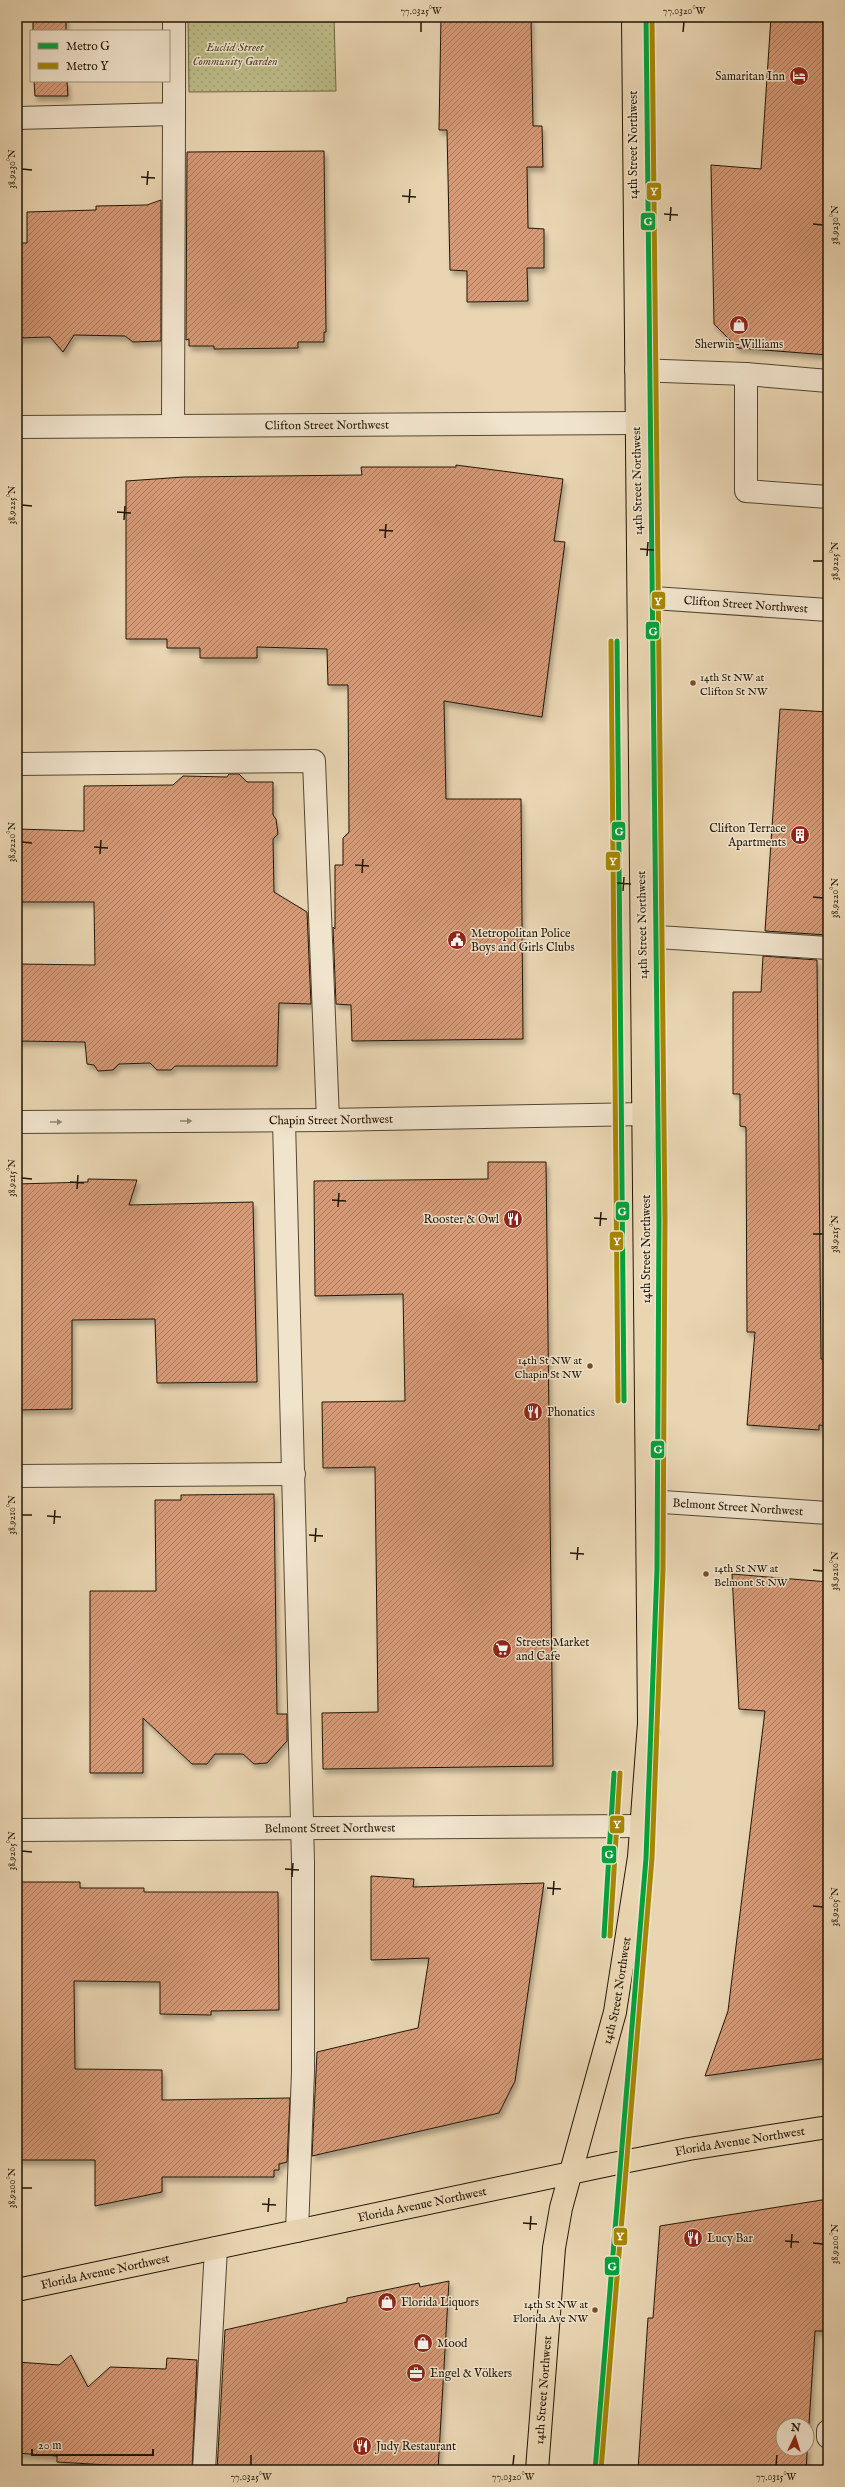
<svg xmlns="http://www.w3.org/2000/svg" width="845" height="2487" viewBox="0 0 845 2487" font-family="'IM FELL English',serif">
<defs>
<pattern id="green-dots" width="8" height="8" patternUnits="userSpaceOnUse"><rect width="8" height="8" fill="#bcbc88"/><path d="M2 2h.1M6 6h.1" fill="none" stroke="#a1a174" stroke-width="1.8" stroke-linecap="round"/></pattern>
<pattern id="building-hatch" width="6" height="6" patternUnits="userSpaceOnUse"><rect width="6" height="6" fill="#d59976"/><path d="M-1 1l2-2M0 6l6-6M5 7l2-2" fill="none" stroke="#ac7c5f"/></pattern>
<filter id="shadow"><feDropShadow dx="2.5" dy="4.5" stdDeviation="2" flood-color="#0004"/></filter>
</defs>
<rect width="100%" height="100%" fill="#e9d5b2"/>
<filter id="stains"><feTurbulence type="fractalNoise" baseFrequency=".005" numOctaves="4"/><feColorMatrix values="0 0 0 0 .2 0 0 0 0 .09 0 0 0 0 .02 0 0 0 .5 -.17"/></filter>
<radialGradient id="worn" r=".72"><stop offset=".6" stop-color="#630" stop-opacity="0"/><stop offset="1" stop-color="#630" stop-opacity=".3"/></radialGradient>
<path fill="url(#green-dots)" stroke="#6e6947" d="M 188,17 L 334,17 L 336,91 L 189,92 Z"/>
<path fill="url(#building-hatch)" stroke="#211606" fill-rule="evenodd" filter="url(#shadow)" d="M 33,17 L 66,17 L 66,31 L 33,31 Z
M 441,17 L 531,17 L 533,126 L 542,126 L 543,167 L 527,167 L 528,228 L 544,229 L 544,268 L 527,268 L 528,301 L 467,302 L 467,271 L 450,270 L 447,130 L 439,130 Z
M 771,17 L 828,17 L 828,355 L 738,348 L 714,324 L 711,165 L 761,169 Z
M 34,81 L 67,81 L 68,96 L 35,96 Z
M 324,151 L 326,332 L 324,332 L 324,342 L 298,342 L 298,348 L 214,349 L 214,346 L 189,346 L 189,339 L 186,340 L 187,152 Z
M 161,200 L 161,341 L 133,342 L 125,336 L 74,335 L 63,352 L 50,337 L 17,338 L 17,243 L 27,243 L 27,212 L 96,210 L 96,206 L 147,205 Z
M 456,465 L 563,479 L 554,541 L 565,542 L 542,717 L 444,701 L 446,799 L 521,799 L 523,1039 L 352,1041 L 351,1005 L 336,1004 L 333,927 L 335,929 L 335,865 L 343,865 L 343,838 L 349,832 L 348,685 L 328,685 L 327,649 L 257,647 L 257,658 L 200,658 L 200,648 L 167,648 L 167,639 L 126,639 L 126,481 L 184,477 L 362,475 L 361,467 L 456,467 Z
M 780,709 L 828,712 L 828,935 L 765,931 Z
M 229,774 L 239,774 L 247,782 L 273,782 L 273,815 L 276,819 L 278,834 L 273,839 L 274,892 L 307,912 L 311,1004 L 279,1003 L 277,1066 L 175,1066 L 171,1070 L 157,1070 L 150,1063 L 119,1064 L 113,1070 L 98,1071 L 94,1065 L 87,1064 L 85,1042 L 17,1041 L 17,964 L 95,965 L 94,902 L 17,902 L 17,829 L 84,831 L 84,786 L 173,785 L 183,776 L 227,777 Z
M 763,956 L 817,960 L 821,1359 L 828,1360 L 828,1426 L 819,1425 L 819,1430 L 747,1425 L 755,1332 L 747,1332 L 746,1127 L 740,1126 L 740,1094 L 733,1094 L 733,992 L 761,992 Z
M 488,1162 L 546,1162 L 553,1766 L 323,1769 L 322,1713 L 378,1712 L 375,1467 L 323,1468 L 322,1402 L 405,1401 L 403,1294 L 315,1296 L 314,1181 L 488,1179 Z
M 88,1179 L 137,1180 L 129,1205 L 253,1202 L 257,1382 L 157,1383 L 155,1319 L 72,1320 L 72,1409 L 17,1410 L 17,1184 L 88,1182 Z
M 274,1494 L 277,1714 L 287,1714 L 287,1741 L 267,1763 L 254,1764 L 243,1754 L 215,1754 L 207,1764 L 192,1764 L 143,1718 L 143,1773 L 90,1773 L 90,1591 L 156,1591 L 155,1500 L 181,1500 L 181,1495 Z
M 732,1574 L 828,1582 L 828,2058 L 705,2076 L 728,2011 L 765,1711 L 739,1709 Z
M 371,1876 L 414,1879 L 413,1887 L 544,1883 L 515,2081 L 499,2113 L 312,2156 L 317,2052 L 418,2028 L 429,1958 L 371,1960 Z
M 17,1882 L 80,1882 L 80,1888 L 144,1888 L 144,1892 L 278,1892 L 279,2010 L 211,2011 L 211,2015 L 160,2014 L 160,1982 L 74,1981 L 75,2069 L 162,2070 L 162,2100 L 290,2098 L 287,2162 L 279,2164 L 279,2170 L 274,2170 L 274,2177 L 162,2177 L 162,2192 L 95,2206 L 95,2160 L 18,2160 Z
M 828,2199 L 828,2331 L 815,2331 L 806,2470 L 638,2470 L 648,2318 L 653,2318 L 660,2226 ZM 783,2425 L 807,2425 L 807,2449 L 783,2449 Z
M 449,2281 L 438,2470 L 217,2470 L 225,2330 L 347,2302 L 347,2298 L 419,2283 L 420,2287 Z
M 71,2355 L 88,2387 L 110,2367 L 166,2369 L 167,2358 L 197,2360 L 192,2470 L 57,2462 L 57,2456 L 17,2453 L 17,2362 L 59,2365 Z"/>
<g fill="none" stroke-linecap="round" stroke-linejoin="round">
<defs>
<g id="minor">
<path d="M 17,118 L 174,114 L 174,17"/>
<path d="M 636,370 L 746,374 L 828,381"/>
<path d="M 746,374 L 746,491 L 828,497"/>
<path d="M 173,426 L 174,114"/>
<path id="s1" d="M 17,427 L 636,423"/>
<path id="s2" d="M 639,597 L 828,610"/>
<path d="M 17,764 L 314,761 L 328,1120"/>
<path d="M 642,936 L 828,948"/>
<path d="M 284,1121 L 303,1861 L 303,2072 L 297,2231"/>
<path id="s3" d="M 17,1122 L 328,1120 L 645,1114"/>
<path d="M 17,1476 L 294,1474"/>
<path id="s4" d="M 648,1501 L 828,1513"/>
<path id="s5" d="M 17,1830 L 642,1826"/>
<path d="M 828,2437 L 828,2431"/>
<path d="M 204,2470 L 216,2248"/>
</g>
<g id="major">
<path id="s6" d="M 17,2290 L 613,2164 L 689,2149 L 828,2127"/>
<path id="s7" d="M 537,2470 L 554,2248 L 561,2208 L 615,2012 L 639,1857 L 649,1723 L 633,17"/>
</g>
</defs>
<use href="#minor" stroke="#534631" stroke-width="24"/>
<use href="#major" stroke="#211606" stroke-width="24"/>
<use href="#minor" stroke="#f1e4cd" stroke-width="22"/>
<use href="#major" stroke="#e9d5b2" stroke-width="22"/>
<defs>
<path id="metro-1" d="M 617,641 L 624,1401
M 604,1936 L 614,1773
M 595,2470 L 646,1858 L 657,1569 L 659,1219 L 646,17"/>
<path id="metro-2" d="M 611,641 L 618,1401
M 610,1936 L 620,1773
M 601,2470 L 652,1858 L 663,1569 L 665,1219 L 652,17"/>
</defs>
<use href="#metro-1" stroke="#f1e4cd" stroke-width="8"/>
<use href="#metro-2" stroke="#f1e4cd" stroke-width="8"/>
<use href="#metro-1" stroke="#03a23a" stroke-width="5"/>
<use href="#metro-2" stroke="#a68602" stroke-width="5"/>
</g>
<defs><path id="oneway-solid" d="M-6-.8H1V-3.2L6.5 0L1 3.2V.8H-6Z"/></defs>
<g fill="#938773">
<use href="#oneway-solid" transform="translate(186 1121)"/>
<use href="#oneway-solid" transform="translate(56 1122)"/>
</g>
<path fill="none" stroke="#211606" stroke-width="1.5" d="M 421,32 L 421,22M 683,32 L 684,22M 22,169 L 32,170M 141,177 L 155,178M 147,185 L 148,171M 402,196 L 416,197M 409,203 L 410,189M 664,214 L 678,215M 670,221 L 671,207M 813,224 L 823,225M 22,505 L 32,506M 117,512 L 131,513M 124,520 L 125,506M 379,530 L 393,531M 385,538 L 386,524M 640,549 L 654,550M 647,556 L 648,542M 813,561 L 823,561M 22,842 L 32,843M 94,847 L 108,848M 100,854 L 101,840M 355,865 L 369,866M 362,873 L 363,859M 617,883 L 631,884M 623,891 L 624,877M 813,897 L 823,898M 22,1178 L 32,1179M 70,1182 L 84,1183M 77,1189 L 78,1175M 332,1200 L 346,1201M 338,1207 L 339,1193M 594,1218 L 607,1219M 600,1226 L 601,1212M 813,1234 L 823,1234M 22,1515 L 32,1515M 47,1516 L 61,1517M 54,1524 L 55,1510M 309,1535 L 323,1536M 315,1542 L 316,1528M 570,1553 L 584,1554M 577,1560 L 578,1547M 813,1570 L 823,1571M 22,1851 L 32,1852M 285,1869 L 299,1870M 292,1877 L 293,1863M 547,1888 L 561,1889M 553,1895 L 554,1881M 813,1906 L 823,1907M 22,2188 L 32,2188M 262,2204 L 276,2205M 268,2212 L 269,2198M 523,2223 L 537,2224M 530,2230 L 531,2216M 785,2241 L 799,2242M 813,2243 L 823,2244M 791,2248 L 792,2234M 251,2465 L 251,2455M 513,2465 L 514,2455M 776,2465 L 777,2455"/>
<defs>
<symbol id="hotel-disc" viewBox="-11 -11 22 22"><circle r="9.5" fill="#8f2418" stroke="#f1e4cd"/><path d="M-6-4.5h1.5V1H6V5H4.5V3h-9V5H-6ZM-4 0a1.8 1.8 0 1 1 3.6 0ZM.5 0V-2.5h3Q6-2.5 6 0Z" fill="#fff"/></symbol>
<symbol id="shop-disc" viewBox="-11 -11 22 22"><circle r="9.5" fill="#8f2418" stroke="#f1e4cd"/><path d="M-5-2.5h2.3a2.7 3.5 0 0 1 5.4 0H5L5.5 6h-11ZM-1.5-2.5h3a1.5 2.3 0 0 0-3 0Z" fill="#fff"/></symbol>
<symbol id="building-disc" viewBox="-11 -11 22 22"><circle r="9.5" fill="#8f2418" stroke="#f1e4cd"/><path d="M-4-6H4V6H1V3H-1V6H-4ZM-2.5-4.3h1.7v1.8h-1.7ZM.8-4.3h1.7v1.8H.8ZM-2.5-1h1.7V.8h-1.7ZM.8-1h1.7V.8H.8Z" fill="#fff"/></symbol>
<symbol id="civic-disc" viewBox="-11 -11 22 22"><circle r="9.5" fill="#8f2418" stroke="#f1e4cd"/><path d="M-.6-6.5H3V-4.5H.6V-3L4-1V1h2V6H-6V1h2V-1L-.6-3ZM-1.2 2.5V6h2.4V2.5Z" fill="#fff"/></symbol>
<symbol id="restaurant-disc" viewBox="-11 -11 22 22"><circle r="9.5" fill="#8f2418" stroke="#f1e4cd"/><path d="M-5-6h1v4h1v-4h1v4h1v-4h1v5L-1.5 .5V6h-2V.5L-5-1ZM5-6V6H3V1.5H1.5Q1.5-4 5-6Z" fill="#fff"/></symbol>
<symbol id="supermarket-disc" viewBox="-11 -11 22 22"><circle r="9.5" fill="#8f2418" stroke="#f1e4cd"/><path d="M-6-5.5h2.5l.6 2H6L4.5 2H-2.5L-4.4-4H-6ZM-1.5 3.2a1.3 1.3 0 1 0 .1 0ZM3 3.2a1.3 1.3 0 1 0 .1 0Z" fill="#fff"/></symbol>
<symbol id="office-disc" viewBox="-11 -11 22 22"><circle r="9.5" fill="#8f2418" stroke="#f1e4cd"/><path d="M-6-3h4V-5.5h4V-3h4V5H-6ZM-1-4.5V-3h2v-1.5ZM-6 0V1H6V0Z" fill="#fff"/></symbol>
</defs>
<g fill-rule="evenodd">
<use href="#hotel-disc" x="788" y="65" width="22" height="22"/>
<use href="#shop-disc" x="728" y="314" width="22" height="22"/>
<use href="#building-disc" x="789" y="824" width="22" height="22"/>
<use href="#civic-disc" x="446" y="929" width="22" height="22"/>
<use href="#restaurant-disc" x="502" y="1208" width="22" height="22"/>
<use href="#restaurant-disc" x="522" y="1401" width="22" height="22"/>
<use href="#supermarket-disc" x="491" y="1638" width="22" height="22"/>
<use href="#restaurant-disc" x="682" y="2227" width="22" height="22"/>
<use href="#shop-disc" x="376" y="2291" width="22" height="22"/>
<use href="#shop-disc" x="412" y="2332" width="22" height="22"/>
<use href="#office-disc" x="405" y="2362" width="22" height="22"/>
<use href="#restaurant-disc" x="351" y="2435" width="22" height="22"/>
</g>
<g fill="#7a4b2a" stroke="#f1e4cd" stroke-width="1.5">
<circle cx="693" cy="683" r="3.5"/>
<circle cx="590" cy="1366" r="3.5"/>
<circle cx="706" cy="1574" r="3.5"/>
<circle cx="595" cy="2310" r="3.5"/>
</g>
<g text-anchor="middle" stroke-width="3" stroke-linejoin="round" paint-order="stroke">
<g font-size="11" fill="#211606" stroke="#f1e4cd" text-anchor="start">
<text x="700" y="681">14th St NW at<tspan x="700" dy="14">Clifton St NW</tspan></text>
<text x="582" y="1364" text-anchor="end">14th St NW at<tspan x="582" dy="14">Chapin St NW</tspan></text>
<text x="714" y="1572">14th St NW at<tspan x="714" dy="14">Belmont St NW</tspan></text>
<text x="588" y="2308" text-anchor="end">14th St NW at<tspan x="588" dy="14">Florida Ave NW</tspan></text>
</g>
<g font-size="12" font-style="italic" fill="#50482d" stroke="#f1e4cd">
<text x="235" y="51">Euclid Street<tspan x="235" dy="14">Community Garden</tspan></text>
</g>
<g font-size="12" fill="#211606" stroke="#f1e4cd" text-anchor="start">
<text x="785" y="80" text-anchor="end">Samaritan Inn</text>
<text x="739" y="348" text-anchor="middle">Sherwin-Williams</text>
<text x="786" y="832" text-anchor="end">Clifton Terrace<tspan x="786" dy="14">Apartments</tspan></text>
<text x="471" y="937">Metropolitan Police<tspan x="471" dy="14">Boys and Girls Clubs</tspan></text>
<text x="499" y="1223" text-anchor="end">Rooster &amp; Owl</text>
<text x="547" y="1416">Phonatics</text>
<text x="516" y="1646">Streets Market<tspan x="516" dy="14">and Cafe</tspan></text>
<text x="707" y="2242">Lucy Bar</text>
<text x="401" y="2306">Florida Liquors</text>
<text x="437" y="2347">Mood</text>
<text x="430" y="2377">Engel &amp; Völkers</text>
<text x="376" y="2450">Judy Restaurant</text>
</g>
<g font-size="12" fill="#211606" stroke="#f1e4cd">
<text transform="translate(633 145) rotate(-90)" y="4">14th Street Northwest</text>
<text dy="4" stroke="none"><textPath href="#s1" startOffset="310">Clifton Street Northwest</textPath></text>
<text transform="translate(637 481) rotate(-91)" y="4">14th Street Northwest</text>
<text dy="4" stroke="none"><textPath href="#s2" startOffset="107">Clifton Street Northwest</textPath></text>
<text transform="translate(642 925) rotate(-91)" y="4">14th Street Northwest</text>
<text dy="4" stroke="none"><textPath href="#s3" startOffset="314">Chapin Street Northwest</textPath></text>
<text transform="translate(646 1249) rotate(-90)" y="4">14th Street Northwest</text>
<text dy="4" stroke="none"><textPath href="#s4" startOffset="90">Belmont Street Northwest</textPath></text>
<text dy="4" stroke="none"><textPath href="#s5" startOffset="313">Belmont Street Northwest</textPath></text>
<text dy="4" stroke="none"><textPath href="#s7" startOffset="488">14th Street Northwest</textPath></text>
<text dy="4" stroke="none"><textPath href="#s6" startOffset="738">Florida Avenue Northwest</textPath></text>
<text dy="4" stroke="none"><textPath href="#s6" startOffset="414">Florida Avenue Northwest</textPath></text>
<text dy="4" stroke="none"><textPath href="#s6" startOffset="90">Florida Avenue Northwest</textPath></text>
<text dy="4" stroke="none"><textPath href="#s7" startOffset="80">14th Street Northwest</textPath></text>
</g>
</g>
<g stroke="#f1e4cd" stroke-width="1.5">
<rect x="646" y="182" width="16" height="19" rx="4" fill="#a68602"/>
<rect x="640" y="212" width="16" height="19" rx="4" fill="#03a23a"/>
<rect x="651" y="591" width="15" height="19" rx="4" fill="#a68602"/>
<rect x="645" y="621" width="15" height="19" rx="4" fill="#03a23a"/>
<rect x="611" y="821" width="15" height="20" rx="4" fill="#03a23a"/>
<rect x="605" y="851" width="16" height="20" rx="4" fill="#a68602"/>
<rect x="615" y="1201" width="15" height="20" rx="4" fill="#03a23a"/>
<rect x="609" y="1231" width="15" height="20" rx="4" fill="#a68602"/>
<rect x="650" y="1440" width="15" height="19" rx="4" fill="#03a23a"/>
<rect x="609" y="1815" width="16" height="19" rx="4" fill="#a68602"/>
<rect x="601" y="1845" width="16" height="19" rx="4" fill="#03a23a"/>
<rect x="613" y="2227" width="15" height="19" rx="4" fill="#a68602"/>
<rect x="604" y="2256" width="16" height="20" rx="4" fill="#03a23a"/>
</g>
<g font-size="11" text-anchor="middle" font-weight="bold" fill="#fff">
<text x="654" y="195">Y</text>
<text x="648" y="225">G</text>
<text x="658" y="605">Y</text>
<text x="653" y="635">G</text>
<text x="619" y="835">G</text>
<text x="613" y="865">Y</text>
<text x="622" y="1215">G</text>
<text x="617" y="1245">Y</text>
<text x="658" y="1453">G</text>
<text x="617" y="1828">Y</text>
<text x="609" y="1858">G</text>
<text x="620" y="2240">Y</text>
<text x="612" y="2270">G</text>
</g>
<rect width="845" height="2487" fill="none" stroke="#e9d5b2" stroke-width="44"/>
<rect x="30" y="30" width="140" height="52" fill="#f1e4cd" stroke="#9e927d"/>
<rect x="38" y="43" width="20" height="6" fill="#03a23a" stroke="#9e927d"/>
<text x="66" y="50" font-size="12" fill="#211606">Metro G</text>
<rect x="38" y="63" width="20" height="6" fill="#a68602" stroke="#9e927d"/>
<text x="66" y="70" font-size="12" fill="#211606">Metro Y</text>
<g transform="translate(795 2437) rotate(4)"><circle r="19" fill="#f1e4cd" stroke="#9e927d"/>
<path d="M0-3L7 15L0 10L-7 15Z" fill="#8f2418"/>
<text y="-6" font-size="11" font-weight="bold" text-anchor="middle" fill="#211606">N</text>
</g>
<path d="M32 2449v6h121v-6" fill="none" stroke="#211606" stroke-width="2"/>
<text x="38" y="2449" font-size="12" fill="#211606" stroke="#f1e4cd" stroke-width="3" paint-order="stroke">20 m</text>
<rect x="22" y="22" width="801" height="2443" fill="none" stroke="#211606" stroke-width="1.5"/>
<g font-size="10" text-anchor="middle" fill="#211606">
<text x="421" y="14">77.0325°W</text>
<text x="684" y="14">77.0320°W</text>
<text transform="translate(11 169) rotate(-90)" y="4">38.9230°N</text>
<text transform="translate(834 225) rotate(-90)" y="4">38.9230°N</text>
<text transform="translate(11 505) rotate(-90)" y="4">38.9225°N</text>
<text transform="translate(834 561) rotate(-90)" y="4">38.9225°N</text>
<text transform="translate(11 842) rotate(-90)" y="4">38.9220°N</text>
<text transform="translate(834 898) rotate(-90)" y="4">38.9220°N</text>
<text transform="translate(11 1178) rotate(-90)" y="4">38.9215°N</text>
<text transform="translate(834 1234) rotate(-90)" y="4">38.9215°N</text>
<text transform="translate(11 1515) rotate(-90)" y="4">38.9210°N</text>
<text transform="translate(834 1571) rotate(-90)" y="4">38.9210°N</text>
<text transform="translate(11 1851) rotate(-90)" y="4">38.9205°N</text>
<text transform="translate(834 1907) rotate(-90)" y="4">38.9205°N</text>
<text transform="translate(11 2188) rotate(-90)" y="4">38.9200°N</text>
<text transform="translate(834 2244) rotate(-90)" y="4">38.9200°N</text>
<text x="251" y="2480">77.0325°W</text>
<text x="513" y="2480">77.0320°W</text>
<text x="776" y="2480">77.0315°W</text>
</g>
<rect width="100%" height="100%" filter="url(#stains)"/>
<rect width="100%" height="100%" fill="url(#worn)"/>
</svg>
